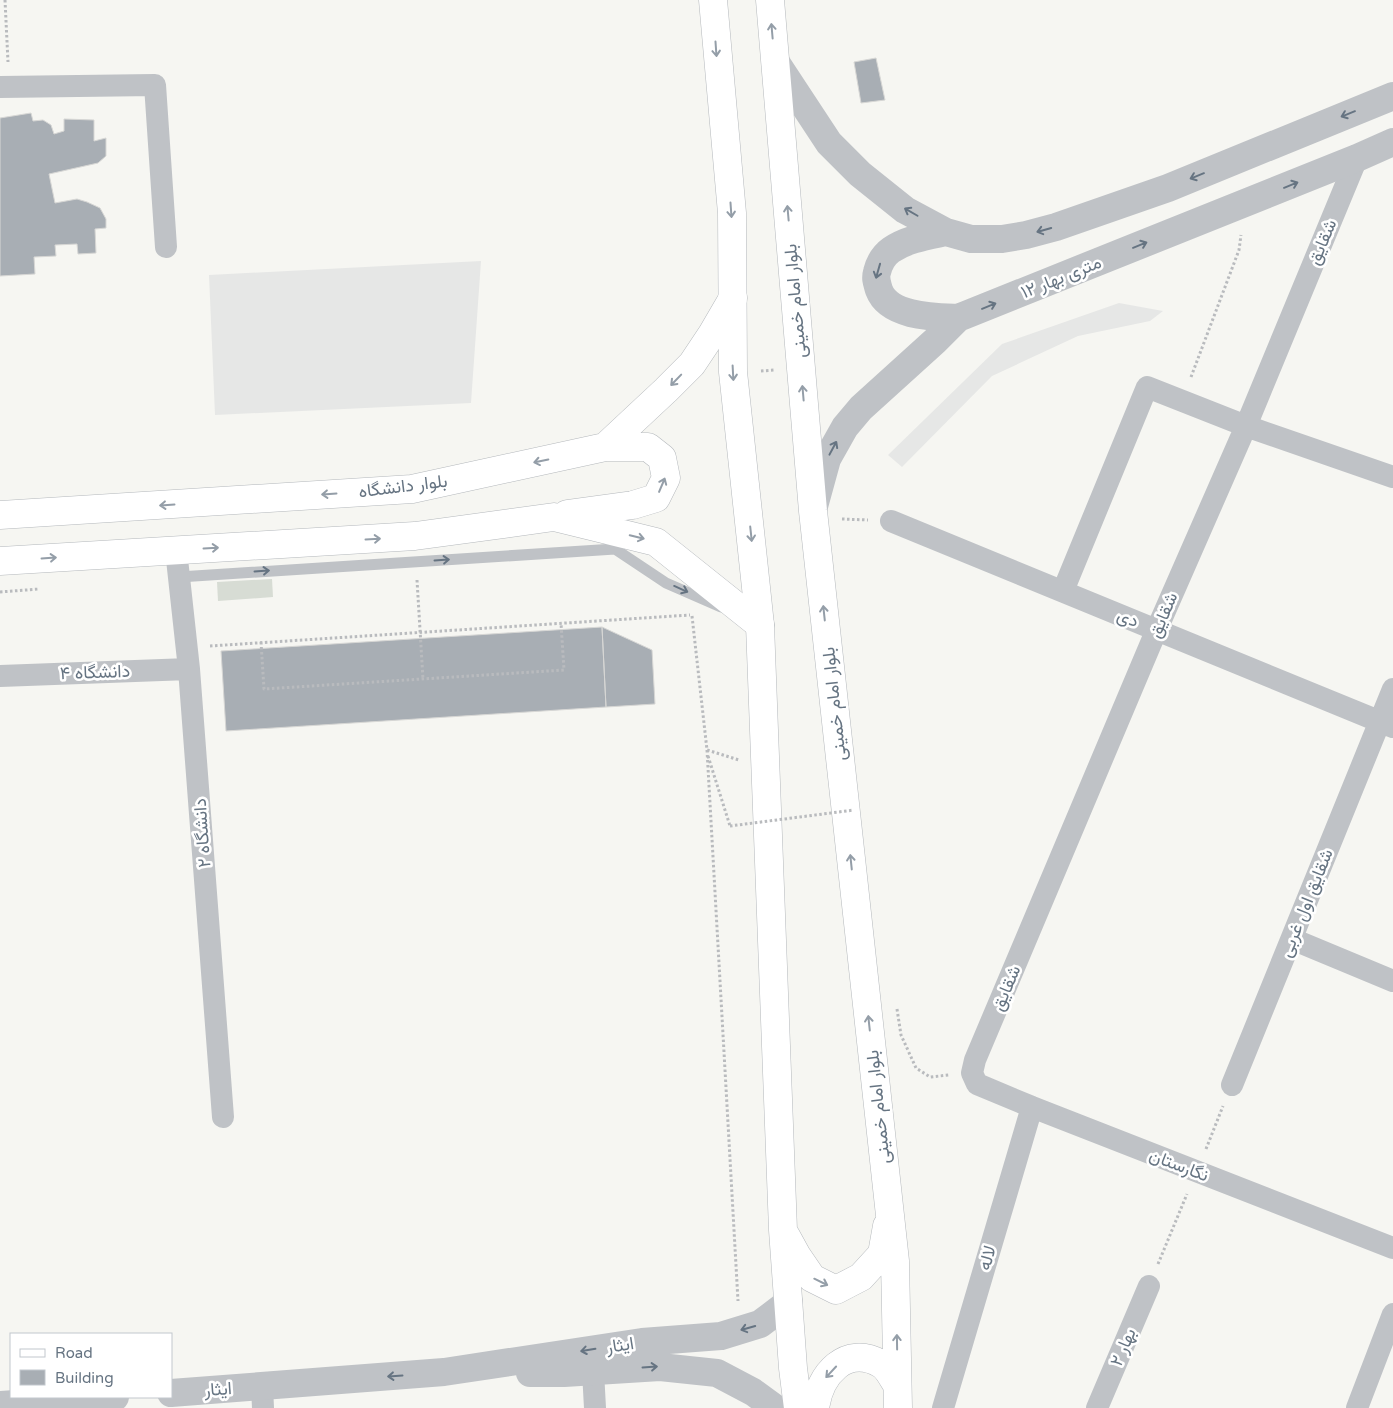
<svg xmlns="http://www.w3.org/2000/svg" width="1393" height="1408" viewBox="0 0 1393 1408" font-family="'Varela Round',Vazirmatn,sans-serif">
<rect width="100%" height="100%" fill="#f6f6f2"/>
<path fill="#e6e7e6" d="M 481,261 L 471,403 L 215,415 L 209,275 Z
M 1119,303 L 1163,311 L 1150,321 L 1078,336 L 992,376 L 902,467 L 888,455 L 1002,344 Z"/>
<path fill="#d7dcd4" d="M 272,579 L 273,597 L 218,601 L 217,582 Z"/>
<path fill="#a8aeb4" stroke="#d7d7d5" d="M 876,58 L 885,100 L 861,103 L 854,62 Z
M 31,113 L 33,121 L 43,120 L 51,125 L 54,134 L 64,131 L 64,119 L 94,120 L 94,141 L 106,138 L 106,156 L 98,163 L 49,174 L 55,203 L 77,199 L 87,202 L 100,208 L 106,219 L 106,228 L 95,229 L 96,253 L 78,254 L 77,244 L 55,245 L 56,256 L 34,257 L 35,274 L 0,276 L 0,118 Z
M 602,627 L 606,707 L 226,731 L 221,651 Z
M 602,627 L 652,650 L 655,704 L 606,707 Z"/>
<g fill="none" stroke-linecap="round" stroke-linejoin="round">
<defs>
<path id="secondary" d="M 567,514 L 633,505 L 656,498 L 666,478 L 662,458 L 648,447 L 605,447
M 0,515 L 412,489 L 605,447 L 666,390 L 692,364 L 712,334 L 733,298
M 0,561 L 415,536 L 554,517 L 656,542 L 760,625"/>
<path id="primary" d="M 713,0 L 732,213 L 733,372 L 760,625 L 783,1230 L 793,1368 L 798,1408
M 770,0 L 813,511 L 895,1261 L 898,1408
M 786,1236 L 797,1256 L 812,1278 L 836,1290 L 861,1277 L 882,1254 L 887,1226
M 815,1408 C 820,1374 846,1344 881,1364 C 888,1368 893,1379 897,1385"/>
</defs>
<use href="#secondary" stroke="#b4b8bc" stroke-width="29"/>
<use href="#primary" stroke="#b4b8bc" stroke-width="29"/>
<path stroke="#b9bbbe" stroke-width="3" stroke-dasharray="2.5 2.5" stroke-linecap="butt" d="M 5,0 L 8,62
M 761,371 L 775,370
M 1191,377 L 1239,250 L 1241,235
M 842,519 L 868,520
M 417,580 L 423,679
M 0,592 L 39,589
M 692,616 L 707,750 L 739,760
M 261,642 L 264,689 L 564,670 L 561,623
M 210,646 L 690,615
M 707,750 L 738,1301
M 708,756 L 730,826
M 897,1009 L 901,1035 L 916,1068 L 930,1077 L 949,1075
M 1206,1149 L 1223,1106
M 1158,1264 L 1187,1194"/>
<path stroke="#bfc2c6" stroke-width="11" d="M 179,577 L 615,549 L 666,583 L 721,607"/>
<path stroke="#bfc2c6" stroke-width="22" d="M 0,87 L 155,85 L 166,247
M 1357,158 L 1246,426 L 1157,629 L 975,1060 L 972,1073 L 977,1084 L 1032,1107 L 1393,1248
M 891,521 L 1393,727
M 176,550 L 189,669 L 223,1117
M 1063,591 L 1147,387 L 1246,426 L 1393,477
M 0,676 L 189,669
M 1292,939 L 1393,981
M 1232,1085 L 1393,689
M 593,1371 L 595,1408
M 262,1386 L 263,1408
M 943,1408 L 1032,1107
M 1097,1408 L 1149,1286
M 1357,1408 L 1393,1314"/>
<path stroke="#bfc2c6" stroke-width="28" d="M 775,61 L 829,143 L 860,174 L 905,210 L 946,232 L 971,239 L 1002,239 L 1026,235 L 1056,227 L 1168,188 L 1393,96
M 946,232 C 927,236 907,239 891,250 C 884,255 879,264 877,272 C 875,279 877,283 879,290 C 889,317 935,317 958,318
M 813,510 L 827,459 L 845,427 L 861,408 L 935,341 L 958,318 L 1357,158 L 1393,142
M 530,1373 L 564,1373 L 660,1367 L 717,1373 L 753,1392 L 775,1408
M 171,1393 L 444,1372 L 642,1342 L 721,1336 L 760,1324 L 789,1302
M 0,1405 L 115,1397"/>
<use href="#secondary" stroke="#fff" stroke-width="28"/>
<use href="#primary" stroke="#fff" stroke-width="28"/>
<path stroke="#b9bbbe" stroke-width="3" stroke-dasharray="2.5 2.5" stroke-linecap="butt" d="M 730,826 L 854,810"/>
</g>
<defs><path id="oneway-shaft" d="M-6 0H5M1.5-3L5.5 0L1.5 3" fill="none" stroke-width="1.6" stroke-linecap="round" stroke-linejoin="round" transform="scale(1.25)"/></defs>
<g stroke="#949ea8">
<use href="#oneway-shaft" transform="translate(772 31) rotate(-95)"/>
<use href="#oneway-shaft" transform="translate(716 49) rotate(86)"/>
<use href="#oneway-shaft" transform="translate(731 210) rotate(86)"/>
<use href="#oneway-shaft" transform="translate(788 213) rotate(-95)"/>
<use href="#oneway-shaft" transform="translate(733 373) rotate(87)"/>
<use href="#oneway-shaft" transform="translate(676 380) rotate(134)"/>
<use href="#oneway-shaft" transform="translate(803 393) rotate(-95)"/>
<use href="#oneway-shaft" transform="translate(541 461) rotate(168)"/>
<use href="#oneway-shaft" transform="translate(662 485) rotate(-67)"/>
<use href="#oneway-shaft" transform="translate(329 494) rotate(176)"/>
<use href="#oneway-shaft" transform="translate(167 505) rotate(176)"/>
<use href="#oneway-shaft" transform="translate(751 534) rotate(84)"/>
<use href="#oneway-shaft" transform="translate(637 537) rotate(14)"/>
<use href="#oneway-shaft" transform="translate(373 539) rotate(-3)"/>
<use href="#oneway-shaft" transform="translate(211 548) rotate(-3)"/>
<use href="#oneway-shaft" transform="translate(49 558) rotate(-4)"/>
<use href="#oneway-shaft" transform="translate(824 613) rotate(-96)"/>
<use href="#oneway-shaft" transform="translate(851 862) rotate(-96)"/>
<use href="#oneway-shaft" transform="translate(869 1023) rotate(-96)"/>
<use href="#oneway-shaft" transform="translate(821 1282) rotate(26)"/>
<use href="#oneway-shaft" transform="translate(897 1342) rotate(-91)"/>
<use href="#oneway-shaft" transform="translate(831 1372) rotate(133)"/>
</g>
<g stroke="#667482">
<use href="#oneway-shaft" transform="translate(1348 114) rotate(158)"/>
<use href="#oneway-shaft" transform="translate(1197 176) rotate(158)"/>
<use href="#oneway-shaft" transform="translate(1291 185) rotate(-22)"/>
<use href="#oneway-shaft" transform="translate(911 212) rotate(-150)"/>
<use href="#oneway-shaft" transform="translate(1044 230) rotate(164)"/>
<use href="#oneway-shaft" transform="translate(1140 245) rotate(-22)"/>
<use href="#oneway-shaft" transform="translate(878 271) rotate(106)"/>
<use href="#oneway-shaft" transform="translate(989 306) rotate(-22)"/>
<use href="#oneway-shaft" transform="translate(833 448) rotate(-62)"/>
<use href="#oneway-shaft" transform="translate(442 560) rotate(-4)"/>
<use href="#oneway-shaft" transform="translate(262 571) rotate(-4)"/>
<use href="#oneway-shaft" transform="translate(681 589) rotate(24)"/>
<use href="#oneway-shaft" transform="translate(748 1328) rotate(164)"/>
<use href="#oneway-shaft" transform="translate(588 1350) rotate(171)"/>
<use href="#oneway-shaft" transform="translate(650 1367) rotate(-4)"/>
<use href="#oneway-shaft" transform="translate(395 1376) rotate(176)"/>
</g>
<g text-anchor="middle" stroke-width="5" stroke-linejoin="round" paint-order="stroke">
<g font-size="18" fill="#667482" stroke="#fff">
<text transform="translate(1322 242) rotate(-67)" y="6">شقایق</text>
<text transform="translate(1061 277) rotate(-22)" y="6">۱۲ متری بهار</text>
<text transform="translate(795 301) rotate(-95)" y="6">بلوار امام خمینی</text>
<text transform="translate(403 486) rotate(-7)" y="6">بلوار دانشگاه</text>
<text transform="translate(1163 615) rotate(-67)" y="6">شقایق</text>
<text transform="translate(1128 618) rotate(22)" y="6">دی</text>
<text transform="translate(95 672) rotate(-2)" y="6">دانشگاه ۴</text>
<text transform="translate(834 704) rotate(-96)" y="6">بلوار امام خمینی</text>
<text transform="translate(202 833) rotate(-94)" y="6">دانشگاه ۲</text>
<text transform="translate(1306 903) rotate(-68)" y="6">شقایق اول غربی</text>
<text transform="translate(1006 988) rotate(-67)" y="6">شقایق</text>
<text transform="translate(878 1107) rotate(-96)" y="6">بلوار امام خمینی</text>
<text transform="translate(1179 1165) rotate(21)" y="6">نگارستان</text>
<text transform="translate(987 1258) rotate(-74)" y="6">لاله</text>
<text transform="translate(620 1345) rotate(-9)" y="6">ایثار</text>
<text transform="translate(1123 1347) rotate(-67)" y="6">بهار ۲</text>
<text transform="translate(218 1389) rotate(-4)" y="6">ایثار</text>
</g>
</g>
<rect x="10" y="1333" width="162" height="65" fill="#ffffff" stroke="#c2c7cd"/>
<rect x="20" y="1349" width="25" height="8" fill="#ffffff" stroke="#c2c7cd"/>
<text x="55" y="1358" font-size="15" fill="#667482">Road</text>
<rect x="20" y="1370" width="25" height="15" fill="#a8aeb4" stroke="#c2c7cd"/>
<text x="55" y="1383" font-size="15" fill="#667482">Building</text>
</svg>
